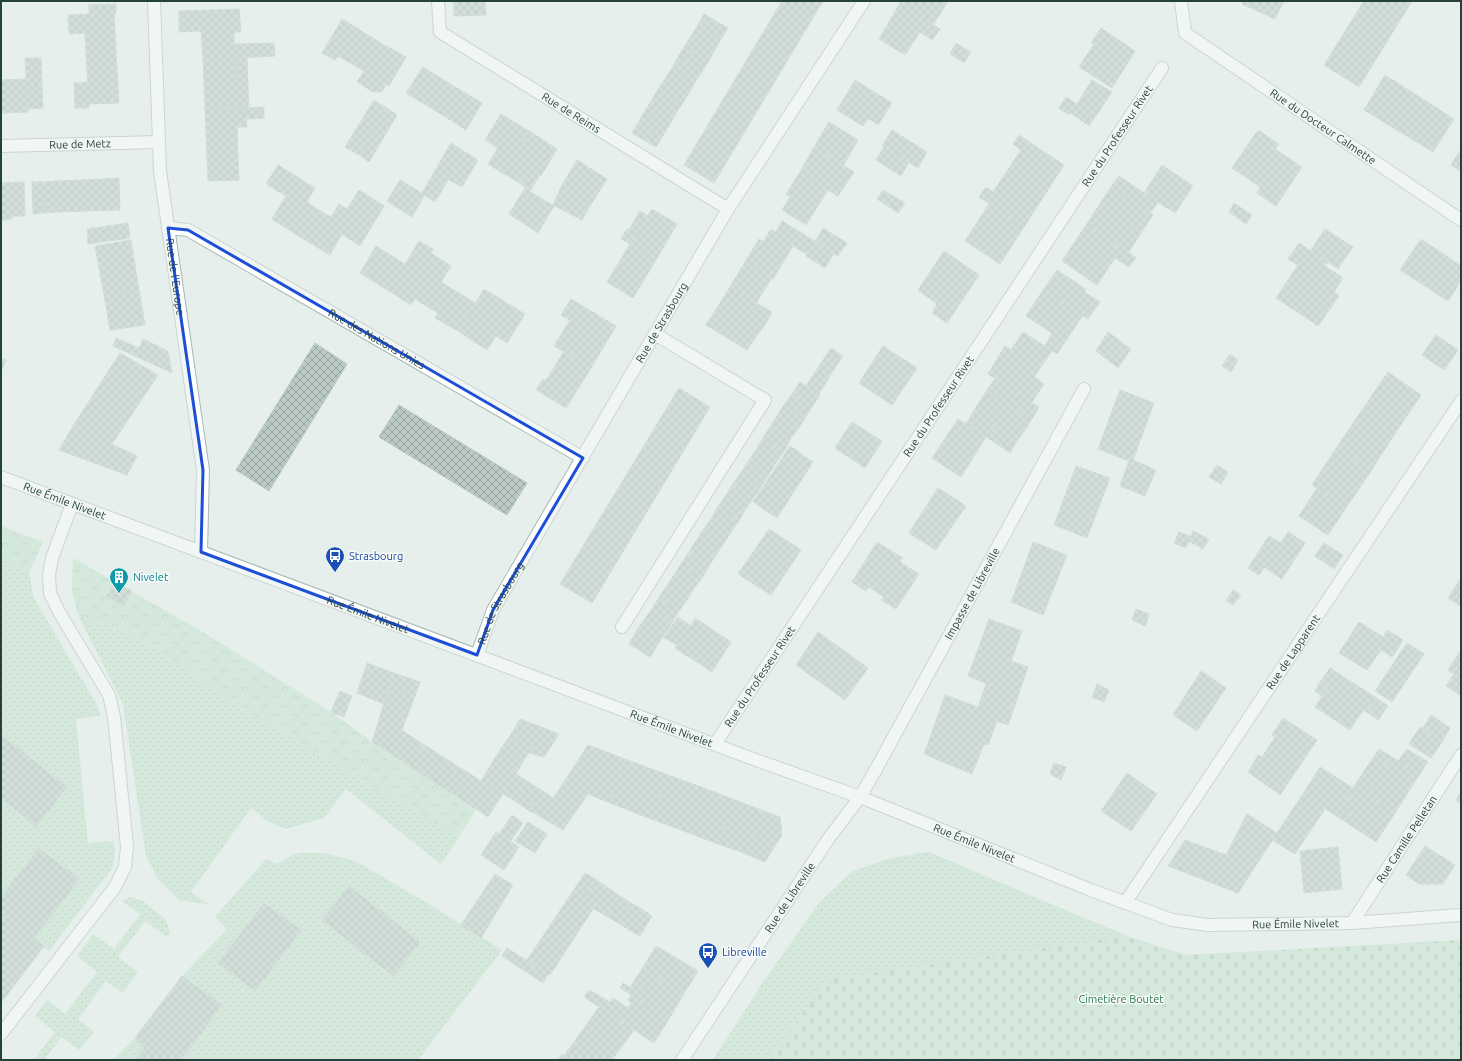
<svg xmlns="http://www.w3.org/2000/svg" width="1462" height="1061" viewBox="0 0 1462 1061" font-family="Ubuntu,sans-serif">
<defs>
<pattern id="grass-dots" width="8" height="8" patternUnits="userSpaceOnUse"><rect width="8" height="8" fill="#bfe0c8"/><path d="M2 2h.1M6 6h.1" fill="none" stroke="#a4c1ad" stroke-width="1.8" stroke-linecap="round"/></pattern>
<pattern id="forest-crowns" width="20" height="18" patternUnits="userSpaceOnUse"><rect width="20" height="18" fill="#bfe0c8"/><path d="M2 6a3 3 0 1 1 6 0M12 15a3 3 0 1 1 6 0" fill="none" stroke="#a4c1ad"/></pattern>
<pattern id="cemetery-stones" width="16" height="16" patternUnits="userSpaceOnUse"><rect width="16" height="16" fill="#bfe0c8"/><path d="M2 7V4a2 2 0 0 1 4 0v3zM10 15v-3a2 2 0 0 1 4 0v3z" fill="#a4c1ad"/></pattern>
<pattern id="building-cross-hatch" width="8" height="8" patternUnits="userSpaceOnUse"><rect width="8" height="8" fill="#bbcac4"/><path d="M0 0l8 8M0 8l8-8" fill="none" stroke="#98a6a0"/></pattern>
</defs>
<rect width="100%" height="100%" fill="#e6efeb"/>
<path fill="url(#grass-dots)" d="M 1,559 L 29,573 L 34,598 L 98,707 L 100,716 L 76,719 L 88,843 L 113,841 L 115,849 L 113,867 L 49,951 L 34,938 L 79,879 L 39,848 L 1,897 L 1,798 L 36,826 L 67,787 L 1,735 Z
M 78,615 L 130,634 L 183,668 L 223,698 L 459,837 L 441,864 L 346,789 L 324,818 L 286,829 L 266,820 L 251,808 L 191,892 L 208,904 L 181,901 L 158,879 L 146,856 L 123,704 Z
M 929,852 L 1127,936 L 829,979 L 767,1060 L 713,1060 L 763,982 L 819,903 L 853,871 L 891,858 Z
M 297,853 L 323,853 L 355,861 L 419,898 L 502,950 L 418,1060 L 181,1060 L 222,1006 L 182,976 L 227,929 L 215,917 L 266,859 L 277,864 Z
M 131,897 L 143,901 L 166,920 L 170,932 L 167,937 L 145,921 L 118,957 L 138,972 L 123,993 L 106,981 L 78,1019 L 94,1032 L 79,1050 L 61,1037 L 44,1060 L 34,1060 L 55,1032 L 35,1016 L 47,1000 L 65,1014 L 97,972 L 77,956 L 93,934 L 114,949 L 140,914 L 122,901 Z
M 135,1038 L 145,1046 L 135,1060 L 113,1060 Z"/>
<path fill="url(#forest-crowns)" d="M 1,526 L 43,542 L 29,573 L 1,559 Z
M 73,558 L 206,634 L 331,712 L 372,742 L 476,809 L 459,837 L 223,698 L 183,668 L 130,634 L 78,615 L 72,591 Z"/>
<path fill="url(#cemetery-stones)" d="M 1127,936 L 1185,955 L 1461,940 L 1461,1060 L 767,1060 L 829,979 Z"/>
<path fill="url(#building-cross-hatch)" stroke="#b8c9c2" d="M 454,1 L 485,1 L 486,15 L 454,16 Z
M 782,1 L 823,1 L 714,183 L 684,165 Z
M 901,1 L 948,1 L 933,25 L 900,3 Z
M 1243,1 L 1284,1 L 1275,19 L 1242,4 Z
M 1364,1 L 1412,1 L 1359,87 L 1324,65 Z
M 900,3 L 940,29 L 932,40 L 920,32 L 905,55 L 879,39 Z
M 116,4 L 116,14 L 89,14 L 89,5 Z
M 239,9 L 241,32 L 234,32 L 234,44 L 274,43 L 275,56 L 203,60 L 201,31 L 179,32 L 179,11 Z
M 114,13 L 117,69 L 87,71 L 85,33 L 69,34 L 68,15 Z
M 704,14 L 728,28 L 721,39 L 698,25 Z
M 342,19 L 381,43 L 364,71 L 338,56 L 335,60 L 322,53 Z
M 698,25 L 721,39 L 715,50 L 691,36 Z
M 1101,28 L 1135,51 L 1112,88 L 1079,67 L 1094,44 L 1091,43 Z
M 691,36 L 715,50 L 708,62 L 684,47 Z
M 381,43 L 406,57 L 389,86 L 386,84 L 382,92 L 373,92 L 357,82 Z
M 956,43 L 971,52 L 964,63 L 950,54 Z
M 684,47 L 708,62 L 702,72 L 678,57 Z
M 247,57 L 248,85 L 237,86 L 235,58 Z
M 678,57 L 702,72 L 695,82 L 672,68 Z
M 25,58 L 41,58 L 42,87 L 27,88 L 28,112 L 1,113 L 1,80 L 26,79 Z
M 235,58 L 237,86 L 248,85 L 249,107 L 205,109 L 203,60 Z
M 423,67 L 452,85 L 436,111 L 406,93 Z
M 672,68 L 695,82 L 689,93 L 665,79 Z
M 117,69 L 119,103 L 89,104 L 89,108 L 75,108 L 74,83 L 88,82 L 87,71 Z
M 1385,75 L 1454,119 L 1433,152 L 1364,110 Z
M 665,79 L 689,93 L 682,104 L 658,89 Z
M 855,80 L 892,103 L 878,125 L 868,118 L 863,126 L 837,110 Z
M 1092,80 L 1112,92 L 1089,126 L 1071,113 L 1069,115 L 1059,108 L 1066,97 L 1077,104 Z
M 452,85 L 482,103 L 466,130 L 436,111 Z
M 42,87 L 43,108 L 28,109 L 27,88 Z
M 658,89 L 682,104 L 675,115 L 652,100 Z
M 374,100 L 387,108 L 359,155 L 345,147 Z
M 652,100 L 675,115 L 669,126 L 645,111 Z
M 264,107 L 264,118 L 246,119 L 247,127 L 237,127 L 239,180 L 208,181 L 205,109 Z
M 387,108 L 397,115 L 369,162 L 359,155 Z
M 645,111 L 669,126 L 662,137 L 638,123 Z
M 501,114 L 529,131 L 504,174 L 488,164 L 498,148 L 485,140 Z
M 829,122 L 858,140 L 843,166 L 814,147 Z
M 638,123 L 662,137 L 656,147 L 632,133 Z
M 892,130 L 927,152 L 918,168 L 882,146 Z
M 1258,130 L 1279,144 L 1275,149 L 1302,167 L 1276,206 L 1257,193 L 1260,187 L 1232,168 Z
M 529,131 L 557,149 L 541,176 L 530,169 L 521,184 L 504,174 Z
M 1019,135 L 1064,165 L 1024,227 L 979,197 L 986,187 L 993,192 L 1021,150 L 1013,144 Z
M 451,143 L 465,152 L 435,202 L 422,193 Z
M 814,147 L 854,172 L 838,196 L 800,172 Z
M 884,147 L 909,162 L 901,176 L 876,160 Z
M 1461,149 L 1461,171 L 1451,165 Z
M 465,152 L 478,160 L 462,187 L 449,180 Z
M 577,160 L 607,179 L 590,206 L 561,187 Z
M 278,165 L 315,188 L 307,202 L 317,209 L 300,237 L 272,219 L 286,196 L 266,184 Z
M 1162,165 L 1193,186 L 1175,213 L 1144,193 Z
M 530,169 L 540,175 L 530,191 L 521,184 Z
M 800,172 L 828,190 L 806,225 L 782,210 L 790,197 L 786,194 Z
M 1119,176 L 1158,202 L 1150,213 L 1111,187 Z
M 119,178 L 120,210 L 87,211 L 86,180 Z
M 86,180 L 87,211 L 56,212 L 55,181 Z
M 400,180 L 425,195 L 412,217 L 387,201 Z
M 55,181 L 56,212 L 44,213 L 43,182 Z
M 24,182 L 25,216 L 12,216 L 12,219 L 1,220 L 1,183 Z
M 32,182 L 43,182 L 44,213 L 33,214 Z
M 561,187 L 590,206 L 582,220 L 553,205 Z
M 1111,187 L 1153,215 L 1141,233 L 1128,225 L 1115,244 L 1086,225 Z
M 525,188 L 542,199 L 526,225 L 509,214 Z
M 359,190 L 384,206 L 360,246 L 342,234 L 330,255 L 300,237 L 317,209 L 331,217 L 339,204 L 347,209 Z
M 883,190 L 905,203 L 898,213 L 877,199 Z
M 542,199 L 554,206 L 538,233 L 526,225 Z
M 1234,203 L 1252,215 L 1246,224 L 1229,212 Z
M 989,204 L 1024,227 L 1000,264 L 965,241 Z
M 652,209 L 677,224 L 656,260 L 630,244 Z
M 640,211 L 648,216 L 630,244 L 621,239 L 627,229 L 629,230 Z
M 782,221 L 834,253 L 825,268 L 806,256 L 807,254 L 793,246 L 773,279 L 745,262 L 759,239 L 763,242 L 771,229 L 776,232 Z
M 128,223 L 130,238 L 88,244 L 87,229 Z
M 1086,225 L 1112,242 L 1098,264 L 1107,270 L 1097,285 L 1062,261 Z
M 1128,225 L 1141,233 L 1128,253 L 1115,244 Z
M 823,228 L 847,243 L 838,256 L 815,242 Z
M 1325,229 L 1353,247 L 1338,269 L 1311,250 Z
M 1421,239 L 1461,266 L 1461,281 L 1448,301 L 1400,270 Z
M 131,240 L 139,290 L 104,295 L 95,246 Z
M 419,241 L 433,249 L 431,253 L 451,266 L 426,306 L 415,299 L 411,305 L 389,291 Z
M 1112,242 L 1122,248 L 1107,270 L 1098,264 Z
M 1299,243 L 1328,262 L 1325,266 L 1343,278 L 1314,323 L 1276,298 L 1298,265 L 1288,259 Z
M 630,244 L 656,260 L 633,298 L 607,282 Z
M 376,246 L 405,264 L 389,291 L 360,273 Z
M 1122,248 L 1136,258 L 1129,267 L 1115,258 Z
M 944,251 L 979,275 L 947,323 L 932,313 L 937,304 L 918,290 Z
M 745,262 L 772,278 L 756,303 L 730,287 Z
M 1057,270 L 1086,289 L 1084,292 L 1100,302 L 1088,319 L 1043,290 Z
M 441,282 L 475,303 L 458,331 L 435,318 L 438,313 L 426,306 Z
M 730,287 L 756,303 L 751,312 L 755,312 L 768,320 L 747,350 L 706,325 Z
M 484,289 L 525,314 L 507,343 L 496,336 L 487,350 L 458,331 Z
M 139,290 L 145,325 L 110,330 L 104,295 Z
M 1043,290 L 1083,315 L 1057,354 L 1045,346 L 1052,333 L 1026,316 Z
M 1334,292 L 1339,296 L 1318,326 L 1314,323 Z
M 571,299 L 616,326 L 591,368 L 554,346 L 570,320 L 561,315 Z
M 756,303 L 772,312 L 768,320 L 755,312 L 751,312 Z
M 1023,332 L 1052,351 L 1034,377 L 1044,384 L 1032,402 L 988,374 L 1005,346 L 1011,350 Z
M 1108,332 L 1131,349 L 1118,368 L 1096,351 Z
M 1436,335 L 1458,350 L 1444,370 L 1422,355 Z
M 116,338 L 139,348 L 143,339 L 168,351 L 172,373 L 113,346 Z
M 315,343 L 347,364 L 269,491 L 236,470 Z
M 883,346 L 917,368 L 892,405 L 859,383 Z
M 831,348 L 843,356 L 833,371 L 821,363 Z
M 564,351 L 591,368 L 566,408 L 536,390 L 543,379 L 546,381 Z
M 120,353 L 158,375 L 112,444 L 73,426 Z
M 1230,354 L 1238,360 L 1231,372 L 1222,366 Z
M 1,358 L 6,360 L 1,372 Z
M 821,363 L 833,371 L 819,394 L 806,386 Z
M 1388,372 L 1421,395 L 1396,432 L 1362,410 Z
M 995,379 L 1017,393 L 1010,405 L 987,390 Z
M 800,382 L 820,395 L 812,407 L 792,394 Z
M 679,388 L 710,407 L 592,603 L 560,584 Z
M 987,390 L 1010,405 L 1003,416 L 980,401 Z
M 1120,390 L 1154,403 L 1133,460 L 1156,470 L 1145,496 L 1120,486 L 1129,461 L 1098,449 Z
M 1017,393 L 1039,407 L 1032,419 L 1010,405 Z
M 792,394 L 812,407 L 805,418 L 784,405 Z
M 980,401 L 1003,416 L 996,427 L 973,412 Z
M 399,405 L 527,483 L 507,515 L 379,437 Z
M 784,405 L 805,418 L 798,429 L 777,416 Z
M 1010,405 L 1032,419 L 1025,430 L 1003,416 Z
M 1362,410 L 1396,432 L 1371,471 L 1337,447 Z
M 973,412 L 996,427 L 988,438 L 966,424 Z
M 777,416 L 798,429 L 790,440 L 770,427 Z
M 1003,416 L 1025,430 L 1017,441 L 996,427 Z
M 958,419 L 986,437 L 961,477 L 932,458 Z
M 852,422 L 882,441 L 865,468 L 835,448 Z
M 73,426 L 137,456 L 127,475 L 59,450 Z
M 770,427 L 790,440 L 783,453 L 763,438 Z
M 996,427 L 1017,441 L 1010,453 L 988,438 Z
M 763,438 L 783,453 L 775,464 L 755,451 Z
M 790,446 L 813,462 L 777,518 L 753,502 Z
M 1337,447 L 1371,471 L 1346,508 L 1312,485 Z
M 755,451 L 775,464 L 768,476 L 747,463 Z
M 747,463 L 768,476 L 761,487 L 740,474 Z
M 1217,465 L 1228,472 L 1221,484 L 1209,477 Z
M 1076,466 L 1110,478 L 1087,538 L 1054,525 Z
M 740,474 L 761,487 L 753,499 L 732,485 Z
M 732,485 L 753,499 L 745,510 L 725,497 Z
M 938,488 L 966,506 L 936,550 L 909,533 Z
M 1317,488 L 1346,508 L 1328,535 L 1299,516 Z
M 725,497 L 745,510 L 739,521 L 717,508 Z
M 717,508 L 739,521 L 731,532 L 711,519 Z
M 711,519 L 731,532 L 724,543 L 703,530 Z
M 769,529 L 801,550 L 771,595 L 738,574 Z
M 703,530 L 724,543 L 716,555 L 696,541 Z
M 1193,531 L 1209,539 L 1203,549 L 1189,541 Z
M 1179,532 L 1191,537 L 1186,548 L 1174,543 Z
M 1288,532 L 1305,543 L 1282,579 L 1264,567 L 1272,556 L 1261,548 L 1269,536 L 1281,543 Z
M 696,541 L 716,555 L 709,566 L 688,553 Z
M 877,542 L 903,558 L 900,562 L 919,574 L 896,609 L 881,600 L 884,597 L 869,587 L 866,591 L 852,582 Z
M 1033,542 L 1067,555 L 1043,615 L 1011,602 Z
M 1324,543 L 1343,555 L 1334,569 L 1315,556 Z
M 1261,548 L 1272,556 L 1259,575 L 1248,568 Z
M 688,553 L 709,566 L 702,578 L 681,564 Z
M 681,564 L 702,578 L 694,588 L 674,575 Z
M 674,575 L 694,588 L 687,600 L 666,587 Z
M 1461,578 L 1461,606 L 1448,598 Z
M 115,582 L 132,591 L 123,606 L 107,596 Z
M 666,587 L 687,600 L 679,611 L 659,597 Z
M 1233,590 L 1241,595 L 1233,605 L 1226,601 Z
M 659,597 L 679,611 L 672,623 L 652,609 Z
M 652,609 L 672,623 L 666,633 L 644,620 Z
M 1136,609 L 1149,614 L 1145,626 L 1132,620 Z
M 678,617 L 691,626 L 695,618 L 731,642 L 712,672 L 675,648 L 677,645 L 664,638 Z
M 989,619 L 1022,631 L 1001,690 L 968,676 Z
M 644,620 L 666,633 L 658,644 L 637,630 Z
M 1359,622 L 1399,647 L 1392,657 L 1381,650 L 1367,670 L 1339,653 Z
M 637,630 L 658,644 L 650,657 L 629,644 Z
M 1387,630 L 1403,640 L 1399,647 L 1383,637 Z
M 818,632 L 868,668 L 845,700 L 796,665 Z
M 1407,643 L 1424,654 L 1392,702 L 1375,691 Z
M 1461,650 L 1461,679 L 1448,670 Z
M 1011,661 L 1028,667 L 1014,708 L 982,696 L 986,684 L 1001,690 Z
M 367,663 L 394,673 L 384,704 L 357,693 Z
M 1330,668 L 1378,699 L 1368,713 L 1363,710 L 1350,730 L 1315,707 L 1328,687 L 1320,682 Z
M 1201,671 L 1226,688 L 1197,731 L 1173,715 Z
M 394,673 L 420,682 L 415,696 L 390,687 Z
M 1454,674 L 1461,679 L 1461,696 L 1446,686 Z
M 1320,682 L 1328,687 L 1322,696 L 1315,691 Z
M 1097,684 L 1109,690 L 1104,702 L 1092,697 Z
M 390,687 L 415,696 L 410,709 L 385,700 Z
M 340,691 L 352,696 L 344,717 L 331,712 Z
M 945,695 L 978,707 L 982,696 L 1014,708 L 1008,725 L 997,721 L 988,745 L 984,744 L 972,774 L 924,754 Z
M 1378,699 L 1388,706 L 1378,720 L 1368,713 Z
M 385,700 L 410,709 L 402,730 L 380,716 Z
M 1431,715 L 1450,728 L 1442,742 L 1423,728 Z
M 380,716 L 412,737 L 399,759 L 372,742 Z
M 1283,718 L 1317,740 L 1280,795 L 1248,772 L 1258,755 L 1262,757 L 1275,737 L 1272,735 Z
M 520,719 L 544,728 L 531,749 L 510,736 Z
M 1420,727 L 1442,742 L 1431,758 L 1409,744 Z
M 544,728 L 559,734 L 544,757 L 529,753 Z
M 1,735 L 67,787 L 36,826 L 1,798 Z
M 510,736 L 531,749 L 524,760 L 502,747 Z
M 412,737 L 423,744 L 409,766 L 399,759 Z
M 423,744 L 434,751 L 420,773 L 409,766 Z
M 588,745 L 625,759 L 610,803 L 588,794 L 563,830 L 541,817 Z
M 502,747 L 524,760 L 517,772 L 495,758 Z
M 1379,749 L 1392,757 L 1367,795 L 1354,786 Z
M 1407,749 L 1428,762 L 1419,775 L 1398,761 Z
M 434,751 L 446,759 L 432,781 L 420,773 Z
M 1392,757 L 1419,775 L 1395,813 L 1367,795 Z
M 495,758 L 517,772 L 509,784 L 487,771 Z
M 446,759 L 457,766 L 443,788 L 432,781 Z
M 625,759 L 668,775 L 651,819 L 610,803 Z
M 1054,763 L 1066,767 L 1061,780 L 1050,774 Z
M 457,766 L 469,773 L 455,795 L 443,788 Z
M 1320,767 L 1353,788 L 1335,815 L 1303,794 Z
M 487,771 L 509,784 L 502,795 L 481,781 Z
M 469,773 L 502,795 L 488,817 L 455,795 Z
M 1127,773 L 1157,794 L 1131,831 L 1101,811 Z
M 516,774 L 527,781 L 515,801 L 503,794 Z
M 668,775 L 707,789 L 689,833 L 651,819 Z
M 527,781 L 541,790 L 528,810 L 515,801 Z
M 1354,786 L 1376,800 L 1369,810 L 1347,796 Z
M 707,789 L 740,802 L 732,825 L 726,823 L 718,844 L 689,833 Z
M 541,790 L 553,798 L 541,817 L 528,810 Z
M 1461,792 L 1461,803 L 1456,800 Z
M 1303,794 L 1325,809 L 1295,854 L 1272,840 Z
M 1347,796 L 1369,810 L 1361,822 L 1340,807 Z
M 1376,800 L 1395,813 L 1376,842 L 1335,815 L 1340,807 L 1361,822 Z
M 740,802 L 764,811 L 756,834 L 747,830 L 739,851 L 718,844 L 726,823 L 732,825 Z
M 764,811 L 780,817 L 782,835 L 765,862 L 748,855 Z
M 1247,814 L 1277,833 L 1238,893 L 1168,866 L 1185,840 L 1226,855 Z
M 512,815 L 523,823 L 510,842 L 499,834 Z
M 528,822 L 547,834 L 535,853 L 515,841 Z
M 747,830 L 756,834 L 748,855 L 739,851 Z
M 496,832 L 519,847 L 504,870 L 481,855 Z
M 1425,846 L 1455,865 L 1443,884 L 1419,884 L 1406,875 Z
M 1338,847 L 1342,889 L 1304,893 L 1300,851 Z
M 39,848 L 79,879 L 34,938 L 44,946 L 1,1003 L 1,921 L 4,917 L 1,915 L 1,897 Z
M 585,873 L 597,880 L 584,899 L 573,891 Z
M 495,874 L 513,885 L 481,938 L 461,925 Z
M 597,880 L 608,888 L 595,906 L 584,899 Z
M 349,886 L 420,942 L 393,976 L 322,920 Z
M 608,888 L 619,895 L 606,916 L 594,909 Z
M 573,891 L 595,906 L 550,975 L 527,960 Z
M 619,895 L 631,903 L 618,923 L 606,916 Z
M 264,903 L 301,930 L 255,991 L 218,963 Z
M 631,903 L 642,909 L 629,930 L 618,923 Z
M 642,909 L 652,916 L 640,936 L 629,930 Z
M 656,946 L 698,971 L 683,995 L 642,969 Z
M 507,948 L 548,974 L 543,983 L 502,956 Z
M 642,969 L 651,975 L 640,993 L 630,987 Z
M 651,975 L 683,995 L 669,1019 L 620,988 L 623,983 L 640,993 Z
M 182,976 L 222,1005 L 181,1060 L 135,1060 L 145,1046 L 135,1038 Z
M 589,990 L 610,1002 L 613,998 L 628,1008 L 631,1003 L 628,1000 L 631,995 L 669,1019 L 654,1043 L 584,997 Z
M 599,1007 L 634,1030 L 612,1060 L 571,1060 L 564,1056 Z
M 562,1054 L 564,1056 L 571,1060 L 558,1060 Z"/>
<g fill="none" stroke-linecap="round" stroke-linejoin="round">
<defs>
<g id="minor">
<path id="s1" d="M 154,1 L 160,171 L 203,470 L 201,552"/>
<path id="s2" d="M 438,1 L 440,32 L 728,209"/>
<path id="s3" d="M 1181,1 L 1185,33 L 1461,220"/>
<path id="s4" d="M 1,146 L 159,142"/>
<path id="s5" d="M 168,228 L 188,230 L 583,458"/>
<path id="s6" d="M 1,477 L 756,760 L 860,797 L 1091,890 L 1172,920 L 1208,925 L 1352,923 L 1461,915"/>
<path d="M 622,627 L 765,400 L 655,334"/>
<path id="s7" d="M 477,655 L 493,610 L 728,209 L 864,1"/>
<path id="s8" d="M 715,744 L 1162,68"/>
<path id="s9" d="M 1125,903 L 1461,401"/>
<path id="s10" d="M 1352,923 L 1461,755"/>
<path d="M 1,1034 L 115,887 L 125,867 L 127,847 L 114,717 L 109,695 L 59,612 L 50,593 L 49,575 L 52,558 L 72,504"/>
<path id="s11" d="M 682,1060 L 829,838 L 860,797 L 875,771 L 1084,389"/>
</g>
</defs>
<use href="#minor" stroke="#a8b8b2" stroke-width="14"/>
<use href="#minor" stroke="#fff" stroke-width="12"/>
</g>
<path d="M0 0H1462V1061H0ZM 168,228 L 188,230 L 583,458 L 493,610 L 477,655 L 201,552 L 203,470 Z" fill="#e6efeb" fill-opacity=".55" fill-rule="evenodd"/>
<path fill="none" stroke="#1d4ed8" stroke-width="3" stroke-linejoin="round" d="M 168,228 L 188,230 L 583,458 L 493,610 L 477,655 L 201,552 L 203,470 Z"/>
<defs>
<symbol id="bus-pin" viewBox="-11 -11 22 30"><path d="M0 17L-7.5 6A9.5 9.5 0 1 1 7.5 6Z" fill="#1a4fb4" stroke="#f7fbf9"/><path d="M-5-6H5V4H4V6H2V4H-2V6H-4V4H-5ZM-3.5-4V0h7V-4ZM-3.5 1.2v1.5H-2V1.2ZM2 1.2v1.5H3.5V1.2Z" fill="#fff"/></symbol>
<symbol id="building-pin" viewBox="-11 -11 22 30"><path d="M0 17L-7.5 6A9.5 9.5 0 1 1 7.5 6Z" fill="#0f9aa8" stroke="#f7fbf9"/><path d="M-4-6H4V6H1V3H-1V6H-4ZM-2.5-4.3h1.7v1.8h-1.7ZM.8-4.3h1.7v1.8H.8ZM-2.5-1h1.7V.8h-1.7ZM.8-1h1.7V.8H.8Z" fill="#fff"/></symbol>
</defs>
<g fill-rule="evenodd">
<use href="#bus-pin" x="324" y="545" width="22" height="30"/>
<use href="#building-pin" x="108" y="566" width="22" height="30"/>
<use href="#bus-pin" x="697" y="941" width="22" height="30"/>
</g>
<g text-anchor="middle" stroke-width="3" stroke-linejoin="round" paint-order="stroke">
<g font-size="11" fill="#24423a" stroke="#f7fbf9">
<text dy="4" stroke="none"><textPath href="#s2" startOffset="185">Rue de Reims</textPath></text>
<text dy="4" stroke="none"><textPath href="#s3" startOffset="199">Rue du Docteur Calmette</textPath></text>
<text dy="4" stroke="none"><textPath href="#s8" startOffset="729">Rue du Professeur Rivet</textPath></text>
<text dy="4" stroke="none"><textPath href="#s4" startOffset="79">Rue de Metz</textPath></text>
<text dy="4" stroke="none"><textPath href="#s1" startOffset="277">Rue de l'Europe</textPath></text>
<text dy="4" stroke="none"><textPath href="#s7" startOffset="381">Rue de Strasbourg</textPath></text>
<text dy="4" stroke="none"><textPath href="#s5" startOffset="238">Rue des Nations Unies</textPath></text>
<text dy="4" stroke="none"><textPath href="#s8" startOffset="405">Rue du Professeur Rivet</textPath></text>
<text dy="4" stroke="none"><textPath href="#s6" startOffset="68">Rue Émile Nivelet</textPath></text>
<text dy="4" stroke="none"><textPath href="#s11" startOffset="550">Impasse de Libreville</textPath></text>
<text dy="4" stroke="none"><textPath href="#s7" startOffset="57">Rue de Strasbourg</textPath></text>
<text dy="4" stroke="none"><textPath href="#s6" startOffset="392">Rue Émile Nivelet</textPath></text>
<text dy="4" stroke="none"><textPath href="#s9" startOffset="302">Rue de Lapparent</textPath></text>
<text dy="4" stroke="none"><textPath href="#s8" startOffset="81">Rue du Professeur Rivet</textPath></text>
<text dy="4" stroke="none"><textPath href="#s6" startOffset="716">Rue Émile Nivelet</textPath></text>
<text dy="4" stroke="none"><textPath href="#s10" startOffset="100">Rue Camille Pelletan</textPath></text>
<text dy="4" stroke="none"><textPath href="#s6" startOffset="1040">Rue Émile Nivelet</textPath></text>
<text dy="4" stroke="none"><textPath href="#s11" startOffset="195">Rue de Libreville</textPath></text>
<text dy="4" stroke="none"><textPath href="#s6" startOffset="1376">Rue Émile Nivelet</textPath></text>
</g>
<g font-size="11" fill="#164399" stroke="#f7fbf9" text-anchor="start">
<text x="349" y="560">Strasbourg</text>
<text x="722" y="956">Libreville</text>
</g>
<g font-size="11" fill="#0d838f" stroke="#f7fbf9" text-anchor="start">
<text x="133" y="581">Nivelet</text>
</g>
<g font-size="11" fill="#2d7a4b" stroke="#f7fbf9">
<text x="1121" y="1003">Cimetière Boutet</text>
</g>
</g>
<rect width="1462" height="1061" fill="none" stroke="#24423a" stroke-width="4"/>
</svg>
